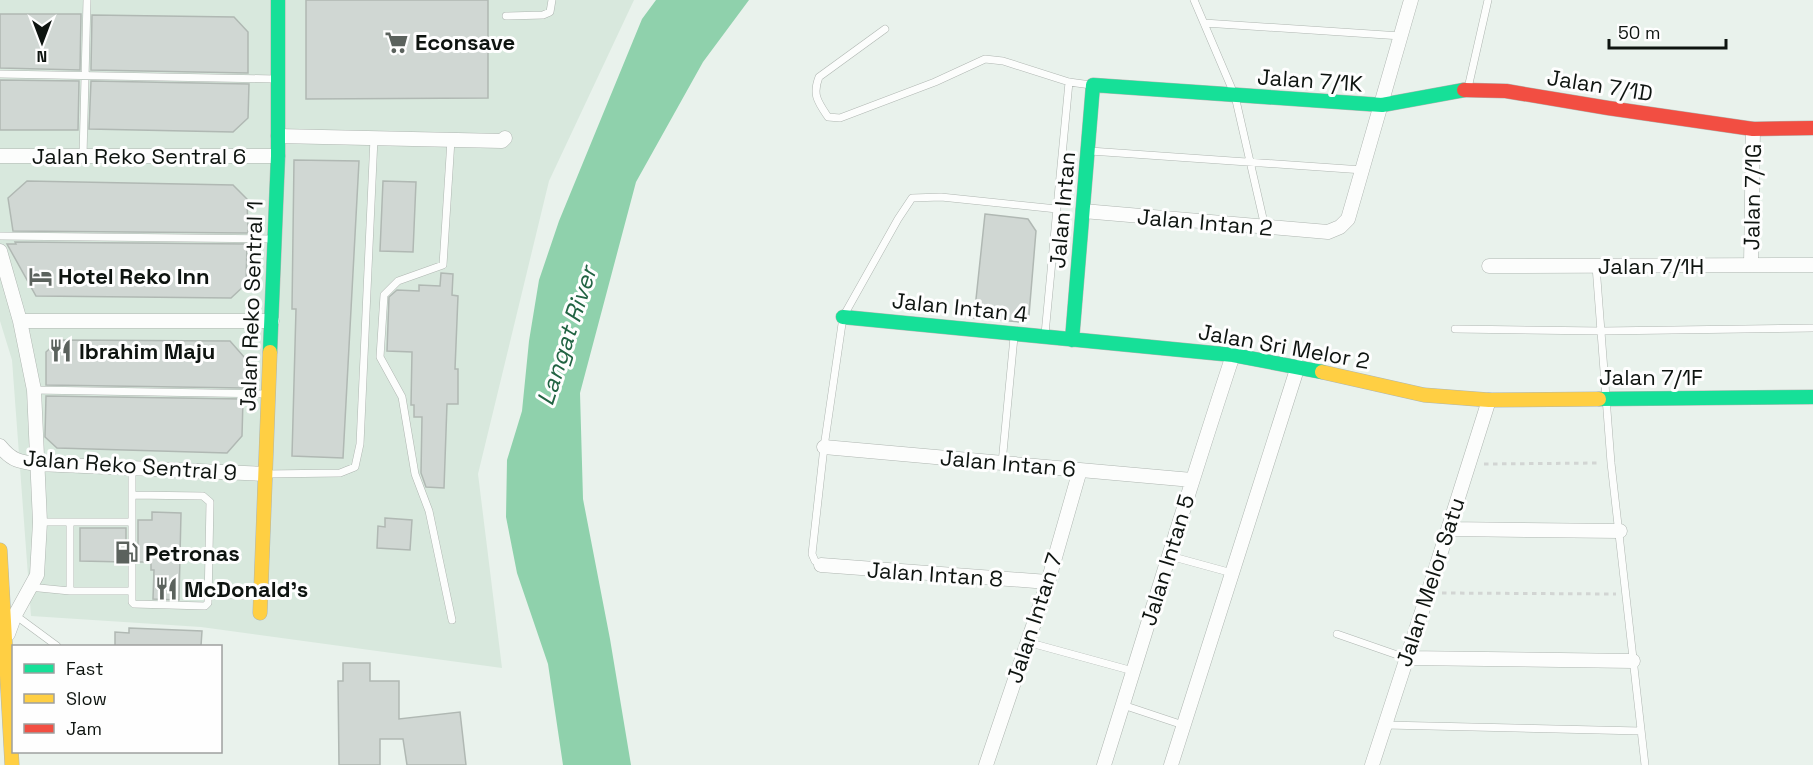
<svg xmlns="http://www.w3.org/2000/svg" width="1813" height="765" viewBox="0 0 1813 765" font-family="'Space Grotesk',sans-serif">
<rect width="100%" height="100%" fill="#e9f2ec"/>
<path fill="#d8e8dd" d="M 0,0 L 634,0 L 549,181 L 478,474 L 502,668 L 201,627 L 31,616 L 12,360 L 0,321 Z"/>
<path fill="#8fd1ac" d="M 656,0 L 749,0 L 703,62 L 636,182 L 580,393 L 583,499 L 610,639 L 631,765 L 563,765 L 548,664 L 517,573 L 506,517 L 507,460 L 522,411 L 529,341 L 539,280 L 559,221 L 642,19 Z"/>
<path fill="#d0d7d3" stroke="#b0b8b3" stroke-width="1.5" d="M 306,0 L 488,0 L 488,98 L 306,99 Z
M 0,14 L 81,14 L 80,70 L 0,68 Z
M 92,15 L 234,17 L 248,32 L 248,73 L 91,70 Z
M 0,80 L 79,81 L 78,130 L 0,130 Z
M 91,81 L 249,84 L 248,118 L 233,132 L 89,129 Z
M 294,160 L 359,161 L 343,458 L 292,456 L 296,309 L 292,309 Z
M 27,181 L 233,185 L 247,199 L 248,233 L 13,231 L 8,198 Z
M 383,181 L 416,182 L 413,252 L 380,251 Z
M 985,214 L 1028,219 L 1036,231 L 1029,315 L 1020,322 L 974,318 Z
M 15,242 L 247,244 L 246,284 L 231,298 L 36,296 L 7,244 L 16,244 Z
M 441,273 L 453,274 L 452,295 L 458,296 L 455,369 L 458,369 L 458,404 L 447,404 L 444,488 L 426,487 L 421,473 L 422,417 L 414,417 L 414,405 L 411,405 L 412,352 L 387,351 L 389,297 L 397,290 L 419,291 L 419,285 L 440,286 Z
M 59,340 L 230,341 L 245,358 L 245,388 L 46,385 L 46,352 Z
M 46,396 L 243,399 L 242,436 L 227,453 L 57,448 L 45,437 Z
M 152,512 L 181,513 L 179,600 L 153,599 L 154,570 L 151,570 L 151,562 L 138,562 L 138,520 L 152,520 Z
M 385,518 L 412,520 L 410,550 L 377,548 L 378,526 L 385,527 Z
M 80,528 L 126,528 L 126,562 L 80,561 Z
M 129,628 L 202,631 L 201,646 L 115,646 L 115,632 L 129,633 Z
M 343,663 L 370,663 L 370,681 L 399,681 L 399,719 L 460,712 L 466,765 L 407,765 L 403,739 L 380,739 L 380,765 L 339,765 L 338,681 L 343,681 Z"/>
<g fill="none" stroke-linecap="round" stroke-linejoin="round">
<defs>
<path id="lane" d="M 1194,0 L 1235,96 L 1265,227
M 506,16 L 543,15 L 550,12 L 552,0
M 1204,23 L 1401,36
M 885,29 L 819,77 C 812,95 818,102 828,117 L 840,118 L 935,82 L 985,59 L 1003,61 L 1069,82 L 1091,85
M 0,74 L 275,79
M 1468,88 L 1488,0
M 451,140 L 443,265 L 398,281 L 384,295 L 380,357 L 402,397 L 415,474 L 429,511 L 452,620
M 1090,151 L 1363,170
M 83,156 L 87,0
M 0,236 L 272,239
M 1596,266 L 1611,463 L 1645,765
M 1455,329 L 1602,331 L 1813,328
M 1045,334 L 1069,82
M 34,390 L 266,394
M 1002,463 L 1014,337
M 266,474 L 340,473 L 355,467 L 360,444 L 374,138
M 132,495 L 203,496 L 210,502 L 208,603 L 205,606 L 134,604 L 132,602 L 132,468
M 40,522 L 132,522
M 1170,556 L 1232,573
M 821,565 L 815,561 L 812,554 L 824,447 L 843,317 L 898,219 L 912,198 L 941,197 L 1057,209
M 29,587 L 70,591 L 132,591
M 70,591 L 70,522
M 208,595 L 260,595
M 15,615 L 57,646
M 1337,634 L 1406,658
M 1027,642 L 1133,671
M 1123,705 L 1183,725
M 1386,725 L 1641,731"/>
<path id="street" d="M 278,136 L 502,141 L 505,138
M 0,156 L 278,156
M 1083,211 L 1328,232 L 1340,227 L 1348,219 L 1411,0
M 0,251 L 20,321 L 34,390 L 40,522 L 37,575 L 15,615 L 8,634
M 1751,265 L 1753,129
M 1489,266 L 1813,265
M 20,321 L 272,321
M 0,446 C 12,461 20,462 38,464 L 266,474
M 824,447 L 1192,480
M 1448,529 L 1620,531
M 821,565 L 1048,582
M 1406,658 L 1633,661
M 986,765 L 1048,582 L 1080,470
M 1104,765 C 1147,628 1188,491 1233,355
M 1171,765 L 1298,366
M 1372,765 L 1428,593 L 1489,400"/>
<path id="fast" d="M 843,317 L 1233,355 L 1322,372
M 1072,340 L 1093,85 L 1382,105 L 1464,90
M 270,352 L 278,156 L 278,0
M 1599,399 L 1813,397"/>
<path id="slow" d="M 1322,372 L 1424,395 L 1489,400 L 1599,399
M 0,550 L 12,765
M 260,613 L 270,352"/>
<path id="jam" d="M 1464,90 L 1506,91 L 1608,108 L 1753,129 L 1813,128"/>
</defs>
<use href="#lane" stroke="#afb6b1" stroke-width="8"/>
<use href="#street" stroke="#afb6b1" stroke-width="15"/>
<use href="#fast" stroke="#afb6b1" stroke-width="15"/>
<use href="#slow" stroke="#afb6b1" stroke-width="15"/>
<use href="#jam" stroke="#afb6b1" stroke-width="15"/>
<path stroke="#d2d5d3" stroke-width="3" stroke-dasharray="4.5 4.5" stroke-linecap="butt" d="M 1484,464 L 1600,463
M 1442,593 L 1616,594"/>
<use href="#lane" stroke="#fcfdfc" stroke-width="7"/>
<use href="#street" stroke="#fcfdfc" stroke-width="14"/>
<use href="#fast" stroke="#16e098" stroke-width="14"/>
<use href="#slow" stroke="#ffcf43" stroke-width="14"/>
<use href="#jam" stroke="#f24e42" stroke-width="14"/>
</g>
<defs>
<symbol id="supermarket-bare" viewBox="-9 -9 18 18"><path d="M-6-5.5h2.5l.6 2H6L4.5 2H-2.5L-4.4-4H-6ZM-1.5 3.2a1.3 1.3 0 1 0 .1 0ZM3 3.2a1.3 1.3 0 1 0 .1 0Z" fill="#5b625d" stroke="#fefefe" stroke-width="2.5" paint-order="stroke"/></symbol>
<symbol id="hotel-bare" viewBox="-9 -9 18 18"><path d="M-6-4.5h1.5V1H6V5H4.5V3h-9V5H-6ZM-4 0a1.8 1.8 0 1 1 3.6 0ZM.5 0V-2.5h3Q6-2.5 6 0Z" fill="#5b625d" stroke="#fefefe" stroke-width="2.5" paint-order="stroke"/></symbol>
<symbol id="restaurant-bare" viewBox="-9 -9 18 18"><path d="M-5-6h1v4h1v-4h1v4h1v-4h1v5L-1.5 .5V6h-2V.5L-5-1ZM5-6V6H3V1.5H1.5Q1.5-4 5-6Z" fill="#5b625d" stroke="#fefefe" stroke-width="2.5" paint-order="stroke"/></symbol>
<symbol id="fuel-bare" viewBox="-9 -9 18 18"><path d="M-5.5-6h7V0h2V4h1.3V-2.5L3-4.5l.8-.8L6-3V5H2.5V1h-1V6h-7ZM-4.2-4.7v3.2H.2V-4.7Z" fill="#5b625d" stroke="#fefefe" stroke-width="2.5" paint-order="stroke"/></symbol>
</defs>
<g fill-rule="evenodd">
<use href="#supermarket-bare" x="380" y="26" width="33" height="33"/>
<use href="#hotel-bare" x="24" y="260" width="33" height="33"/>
<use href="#restaurant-bare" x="44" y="334" width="33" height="33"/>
<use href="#fuel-bare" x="110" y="536" width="33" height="33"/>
<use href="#restaurant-bare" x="150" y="572" width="33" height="33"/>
</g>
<g text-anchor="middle" stroke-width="6" stroke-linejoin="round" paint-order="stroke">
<g font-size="22" font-weight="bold" fill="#0e1410" stroke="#fefefe" text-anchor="start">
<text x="415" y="50">Econsave</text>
<text x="58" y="284">Hotel Reko Inn</text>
<text x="79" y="359">Ibrahim Maju</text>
<text x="145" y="561">Petronas</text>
<text x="184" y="597">McDonald's</text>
</g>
<g font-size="22" fill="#0e1410" stroke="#fefefe">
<text transform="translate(1310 80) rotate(4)" y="8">Jalan 7/1K</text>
<text transform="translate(1600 85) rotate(9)" y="8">Jalan 7/1D</text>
<text x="139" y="164">Jalan Reko Sentral 6</text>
<text transform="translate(1752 197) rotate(-89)" y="8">Jalan 7/1G</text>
<text transform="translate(1062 210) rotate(-85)" y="8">Jalan Intan</text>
<text transform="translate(1205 222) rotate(5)" y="8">Jalan Intan 2</text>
<text x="1651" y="274">Jalan 7/1H</text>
<text transform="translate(251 306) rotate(-88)" y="8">Jalan Reko Sentral 1</text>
<text transform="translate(960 307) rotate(6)" y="8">Jalan Intan 4</text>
<text transform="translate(1284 346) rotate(10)" y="8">Jalan Sri Melor 2</text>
<text x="1651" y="385">Jalan 7/1F</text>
<text transform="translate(1008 463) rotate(5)" y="8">Jalan Intan 6</text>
<text transform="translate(130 465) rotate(4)" y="8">Jalan Reko Sentral 9</text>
<text transform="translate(1167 560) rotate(-73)" y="8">Jalan Intan 5</text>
<text transform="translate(935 574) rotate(4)" y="8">Jalan Intan 8</text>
<text transform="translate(1430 582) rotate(-72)" y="8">Jalan Melor Satu</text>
<text transform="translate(1034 618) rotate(-72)" y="8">Jalan Intan 7</text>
</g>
<g font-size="24" font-style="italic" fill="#216342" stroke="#fefefe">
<text transform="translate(567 336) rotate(-72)" y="8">Langat River</text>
</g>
</g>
<rect x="12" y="645" width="210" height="108" fill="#fefefe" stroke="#9ea09f" stroke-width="1.5"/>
<rect x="24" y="664" width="30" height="9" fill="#16e098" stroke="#9ea09f" stroke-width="1.5"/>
<text x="66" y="675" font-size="18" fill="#0e1410">Fast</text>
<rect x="24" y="694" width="30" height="9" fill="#ffcf43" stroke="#9ea09f" stroke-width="1.5"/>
<text x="66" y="705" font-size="18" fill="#0e1410">Slow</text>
<rect x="24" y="724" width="30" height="9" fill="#f24e42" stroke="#9ea09f" stroke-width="1.5"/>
<text x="66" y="735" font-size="18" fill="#0e1410">Jam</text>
<g transform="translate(42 42) rotate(180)" stroke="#fefefe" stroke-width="4.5" paint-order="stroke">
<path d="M0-4.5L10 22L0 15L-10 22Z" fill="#0e1410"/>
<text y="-9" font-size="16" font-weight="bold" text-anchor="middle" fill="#0e1410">N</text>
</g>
<path d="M1609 39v9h117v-9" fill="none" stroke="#0e1410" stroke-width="3"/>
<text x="1618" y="39" font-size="18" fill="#0e1410" stroke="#fefefe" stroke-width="4.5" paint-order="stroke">50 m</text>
</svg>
